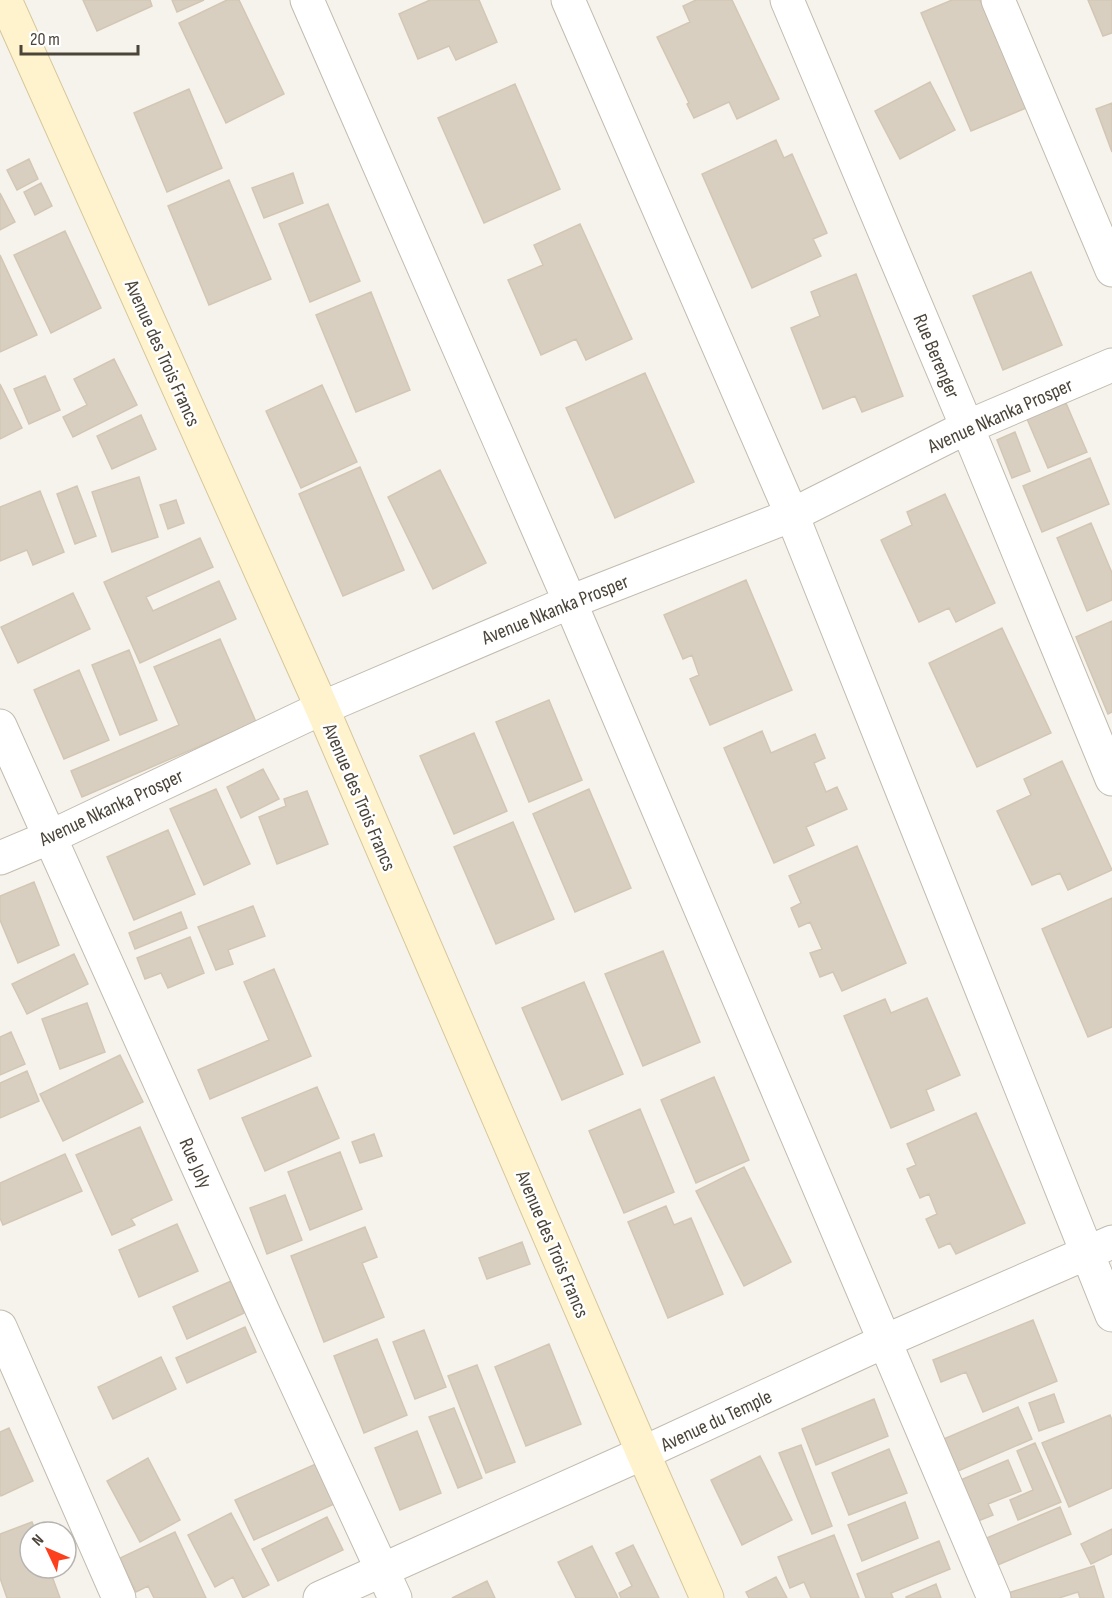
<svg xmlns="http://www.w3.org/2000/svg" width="1112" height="1598" viewBox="0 0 1112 1598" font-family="'Sofia Sans Condensed',sans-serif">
<rect width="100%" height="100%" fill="#f6f3ec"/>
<path fill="#d8cfc1" stroke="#d3c7b4" stroke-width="1.5" d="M 83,0 L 150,0 L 152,6 L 97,31 Z
M 172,0 L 204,0 L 177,12 Z
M 227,0 L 239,0 L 284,94 L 226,123 L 179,23 Z
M 430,0 L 479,0 L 497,42 L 456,60 L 449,46 L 418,59 L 399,14 Z
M 696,0 L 732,0 L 779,99 L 737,119 L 729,102 L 694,118 L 687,104 L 689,103 L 657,37 L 690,22 L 683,6 Z
M 952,0 L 980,0 L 1026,108 L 971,131 L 921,13 Z
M 1088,0 L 1112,0 L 1112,33 L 1103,36 Z
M 930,82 L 955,130 L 900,159 L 875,111 Z
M 515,84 L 560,189 L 484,223 L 438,118 Z
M 189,89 L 222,168 L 167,192 L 134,113 Z
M 1112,103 L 1112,152 L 1096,109 Z
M 776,140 L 784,158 L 792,154 L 827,233 L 813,239 L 821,256 L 752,288 L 702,174 Z
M 29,159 L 38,179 L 17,190 L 7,170 Z
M 293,173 L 303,203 L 264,218 L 252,188 Z
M 229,180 L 271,279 L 209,305 L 168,206 Z
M 41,183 L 52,206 L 35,215 L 24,192 Z
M 0,193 L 15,222 L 0,230 Z
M 328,204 L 360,281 L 310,302 L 279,224 Z
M 580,224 L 632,339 L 586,360 L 576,339 L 541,355 L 508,280 L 543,265 L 534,245 Z
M 65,231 L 101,308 L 51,333 L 14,255 Z
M 0,255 L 37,335 L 0,352 Z
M 1031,272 L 1062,345 L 1003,370 L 973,296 Z
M 856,274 L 903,396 L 862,412 L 855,396 L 823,409 L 791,328 L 820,316 L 811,292 Z
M 371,292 L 410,390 L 356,412 L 316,315 Z
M 114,359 L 137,405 L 73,437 L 63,417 L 87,405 L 74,379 Z
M 645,373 L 694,482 L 615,518 L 566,408 Z
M 45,376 L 60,410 L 29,424 L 14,389 Z
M 0,384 L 22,428 L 0,439 Z
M 322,385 L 357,462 L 301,488 L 266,411 Z
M 1066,403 L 1087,452 L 1048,468 L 1027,419 Z
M 141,415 L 156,449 L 112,469 L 97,436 Z
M 1015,432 L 1030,471 L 1012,478 L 997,440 Z
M 1090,458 L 1109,504 L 1042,532 L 1023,486 Z
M 360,467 L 404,570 L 343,596 L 299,494 Z
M 440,470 L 486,563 L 433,589 L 388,497 Z
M 139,477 L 158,537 L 112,552 L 92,492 Z
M 77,486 L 96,536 L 75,544 L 57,494 Z
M 40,491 L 64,552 L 33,565 L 27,550 L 0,561 L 0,507 Z
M 945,494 L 995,603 L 956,622 L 949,608 L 919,622 L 881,540 L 912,525 L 907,512 Z
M 176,500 L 184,523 L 168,529 L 160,505 Z
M 1091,523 L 1112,573 L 1112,600 L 1087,611 L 1057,538 Z
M 200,538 L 213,567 L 146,597 L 153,611 L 219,581 L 236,619 L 140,663 L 104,582 Z
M 746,580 L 792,690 L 710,725 L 690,679 L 699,675 L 692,655 L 683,659 L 664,615 Z
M 73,593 L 90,629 L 18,663 L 1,627 Z
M 1112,621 L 1112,712 L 1108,714 L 1076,637 Z
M 1002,628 L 1051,733 L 977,767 L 929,663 Z
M 220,639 L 256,722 L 82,797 L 71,771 L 179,725 L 154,667 Z
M 129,650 L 157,720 L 120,735 L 92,665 Z
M 79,670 L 109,740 L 64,759 L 34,690 Z
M 549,700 L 582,780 L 529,802 L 496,722 Z
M 762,731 L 771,753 L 815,734 L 825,758 L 814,763 L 826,792 L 837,787 L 847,809 L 806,827 L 814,845 L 774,863 L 724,748 Z
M 474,733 L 507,811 L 454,834 L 420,756 Z
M 1062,761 L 1112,870 L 1068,890 L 1060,873 L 1032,885 L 997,811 L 1031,795 L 1024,779 Z
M 263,769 L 279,799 L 241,818 L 227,787 Z
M 216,789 L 250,864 L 204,885 L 170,809 Z
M 589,789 L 631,888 L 575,912 L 533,814 Z
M 307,791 L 328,844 L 277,864 L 259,817 L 286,806 L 284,799 Z
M 513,822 L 554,919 L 496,944 L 454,847 Z
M 168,830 L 195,894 L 134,920 L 107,857 Z
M 857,846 L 906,963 L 842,991 L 833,972 L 820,977 L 810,953 L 822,949 L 810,922 L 799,927 L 791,908 L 801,903 L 789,876 Z
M 34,882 L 59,945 L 18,963 L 0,920 L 0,896 Z
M 1112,898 L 1112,1027 L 1088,1037 L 1042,929 Z
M 253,906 L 265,936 L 228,950 L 233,964 L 216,970 L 198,927 Z
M 181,912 L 187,928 L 135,949 L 129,933 Z
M 190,937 L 204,973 L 168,988 L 161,973 L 145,979 L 137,958 Z
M 663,951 L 700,1042 L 643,1066 L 605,974 Z
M 74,954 L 88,984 L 27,1014 L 12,984 Z
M 274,969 L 311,1056 L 210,1099 L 198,1070 L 269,1040 L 244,982 Z
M 584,982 L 623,1074 L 562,1100 L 522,1008 Z
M 927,998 L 960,1075 L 926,1090 L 934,1110 L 891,1128 L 844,1016 L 885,999 L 891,1013 Z
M 87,1003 L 105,1052 L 60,1069 L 42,1019 Z
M 11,1032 L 25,1064 L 0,1075 L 0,1037 Z
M 120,1055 L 143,1102 L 63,1141 L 40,1094 Z
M 27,1071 L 39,1101 L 0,1118 L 0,1083 Z
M 714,1077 L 749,1160 L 696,1183 L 661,1100 Z
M 317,1087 L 339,1138 L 265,1171 L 242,1118 Z
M 640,1109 L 674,1192 L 624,1213 L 589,1131 Z
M 976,1113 L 1025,1223 L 956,1254 L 950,1243 L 939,1248 L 926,1219 L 937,1214 L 929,1194 L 920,1198 L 907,1169 L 916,1165 L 907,1144 Z
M 140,1127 L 172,1200 L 131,1219 L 135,1225 L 112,1235 L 76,1155 Z
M 374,1134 L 382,1156 L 360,1163 L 352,1142 Z
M 340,1152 L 362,1209 L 310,1230 L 288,1172 Z
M 65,1154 L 82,1191 L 3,1225 L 0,1218 L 0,1183 Z
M 744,1167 L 791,1262 L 744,1286 L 696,1191 Z
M 285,1195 L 302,1240 L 267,1254 L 250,1208 Z
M 666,1206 L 674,1225 L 691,1218 L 723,1294 L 668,1318 L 628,1222 Z
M 177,1224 L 198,1271 L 139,1297 L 119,1250 Z
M 365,1227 L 377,1257 L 362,1263 L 384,1317 L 324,1342 L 291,1256 Z
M 522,1242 L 530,1264 L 487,1279 L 479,1258 Z
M 231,1281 L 244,1313 L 187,1339 L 173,1307 Z
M 1033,1320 L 1057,1381 L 983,1412 L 966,1372 L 941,1382 L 933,1360 Z
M 245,1327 L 256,1352 L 187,1383 L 176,1358 Z
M 424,1330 L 446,1387 L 415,1399 L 393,1342 Z
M 377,1339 L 407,1415 L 364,1433 L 334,1356 Z
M 549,1344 L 581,1424 L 526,1446 L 495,1367 Z
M 161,1357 L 176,1389 L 113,1419 L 98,1387 Z
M 477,1365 L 515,1462 L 486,1473 L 448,1376 Z
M 1054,1394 L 1064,1422 L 1039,1431 L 1029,1403 Z
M 874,1399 L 888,1436 L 816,1465 L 802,1429 Z
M 1018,1407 L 1032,1439 L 958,1471 L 944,1439 Z
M 454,1408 L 482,1478 L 458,1488 L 429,1417 Z
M 1110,1415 L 1112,1420 L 1112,1488 L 1069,1507 L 1042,1443 Z
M 9,1428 L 33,1481 L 1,1496 L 0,1493 L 0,1432 Z
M 417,1431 L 441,1493 L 400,1510 L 375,1448 Z
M 1035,1443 L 1061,1502 L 1018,1520 L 1010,1500 L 1033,1490 L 1017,1451 Z
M 801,1445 L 832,1526 L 812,1534 L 779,1453 Z
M 889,1449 L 907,1493 L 849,1515 L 832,1473 Z
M 760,1456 L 792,1520 L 742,1545 L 711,1480 Z
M 148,1458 L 180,1520 L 140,1542 L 107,1481 Z
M 327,1459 L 345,1499 L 254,1540 L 235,1500 Z
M 1008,1460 L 1021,1491 L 988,1504 L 993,1515 L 973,1523 L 956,1482 Z
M 905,1502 L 918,1538 L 862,1561 L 848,1525 Z
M 1060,1507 L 1071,1534 L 993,1567 L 982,1540 Z
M 231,1513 L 269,1585 L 243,1598 L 233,1577 L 215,1587 L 188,1535 Z
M 327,1517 L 343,1550 L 278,1581 L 262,1549 Z
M 32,1522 L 36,1532 L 30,1532 L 30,1568 L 49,1568 L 60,1598 L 7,1598 L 0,1578 L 0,1534 Z
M 1112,1529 L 1112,1554 L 1091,1564 L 1081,1544 Z
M 175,1532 L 206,1598 L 154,1598 L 148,1586 L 136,1592 L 120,1558 Z
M 834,1535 L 859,1598 L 811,1598 L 804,1582 L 790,1588 L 778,1557 Z
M 939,1541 L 950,1569 L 891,1593 L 893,1598 L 866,1598 L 857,1574 Z
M 633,1545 L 659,1598 L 621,1598 L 619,1593 L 632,1586 L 616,1553 Z
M 592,1546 L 618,1598 L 576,1598 L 558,1562 Z
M 1094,1566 L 1104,1598 L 1080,1598 L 1078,1592 L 1059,1598 L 1009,1598 L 1008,1593 Z
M 776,1577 L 787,1598 L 749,1598 L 746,1592 Z
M 487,1581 L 495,1598 L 452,1598 Z
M 936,1584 L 941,1598 L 906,1598 L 906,1597 Z"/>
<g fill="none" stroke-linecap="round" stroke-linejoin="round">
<defs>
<path id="street" d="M 307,0 L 570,602 L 994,1598
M 568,0 L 792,515 L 1112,1315
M 787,0 L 967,427 L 1112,779
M 998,0 L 1112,270
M 0,726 L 264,1314 L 395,1598
M 0,858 L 50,837 L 322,708 L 570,602 L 792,515 L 967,427 L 1112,365
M 0,1327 L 119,1598
M 320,1598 L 643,1453 L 885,1341 L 1112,1242"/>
<path id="secondary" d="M 5,0 L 322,708 L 643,1453 L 707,1598"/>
</defs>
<use href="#street" stroke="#c2bbae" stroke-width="35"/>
<use href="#secondary" stroke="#d6c79b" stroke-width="35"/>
<use href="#street" stroke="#fff" stroke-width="33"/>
<use href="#secondary" stroke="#fff3cd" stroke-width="33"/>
</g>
<g text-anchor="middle" stroke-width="5" stroke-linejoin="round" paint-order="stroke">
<g font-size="20" fill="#4b4439" stroke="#fff">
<text transform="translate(163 353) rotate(66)" y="7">Avenue des Trois Francs</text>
<text transform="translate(937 356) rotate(67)" y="7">Rue Berenger</text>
<text transform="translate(1000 415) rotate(-24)" y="7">Avenue Nkanka Prosper</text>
<text transform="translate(555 609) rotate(-22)" y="7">Avenue Nkanka Prosper</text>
<text transform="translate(360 797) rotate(67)" y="7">Avenue des Trois Francs</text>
<text transform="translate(111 807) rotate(-25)" y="7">Avenue Nkanka Prosper</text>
<text transform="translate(196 1163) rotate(66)" y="7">Rue Joly</text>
<text transform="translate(553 1244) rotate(67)" y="7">Avenue des Trois Francs</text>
<text transform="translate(716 1420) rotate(-25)" y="7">Avenue du Temple</text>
</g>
</g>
<g transform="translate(48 1550) rotate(314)"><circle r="28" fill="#ffffff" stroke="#b7b4b0" stroke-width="1.5"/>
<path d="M0-4.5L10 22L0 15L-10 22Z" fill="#fc3f1d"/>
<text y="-9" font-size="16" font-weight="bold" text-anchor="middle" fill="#4b4439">N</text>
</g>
<path d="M21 45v9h117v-9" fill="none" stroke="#4b4439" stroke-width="3"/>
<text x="30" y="45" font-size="18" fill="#4b4439" stroke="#ffffff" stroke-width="4.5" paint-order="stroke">20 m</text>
</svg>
